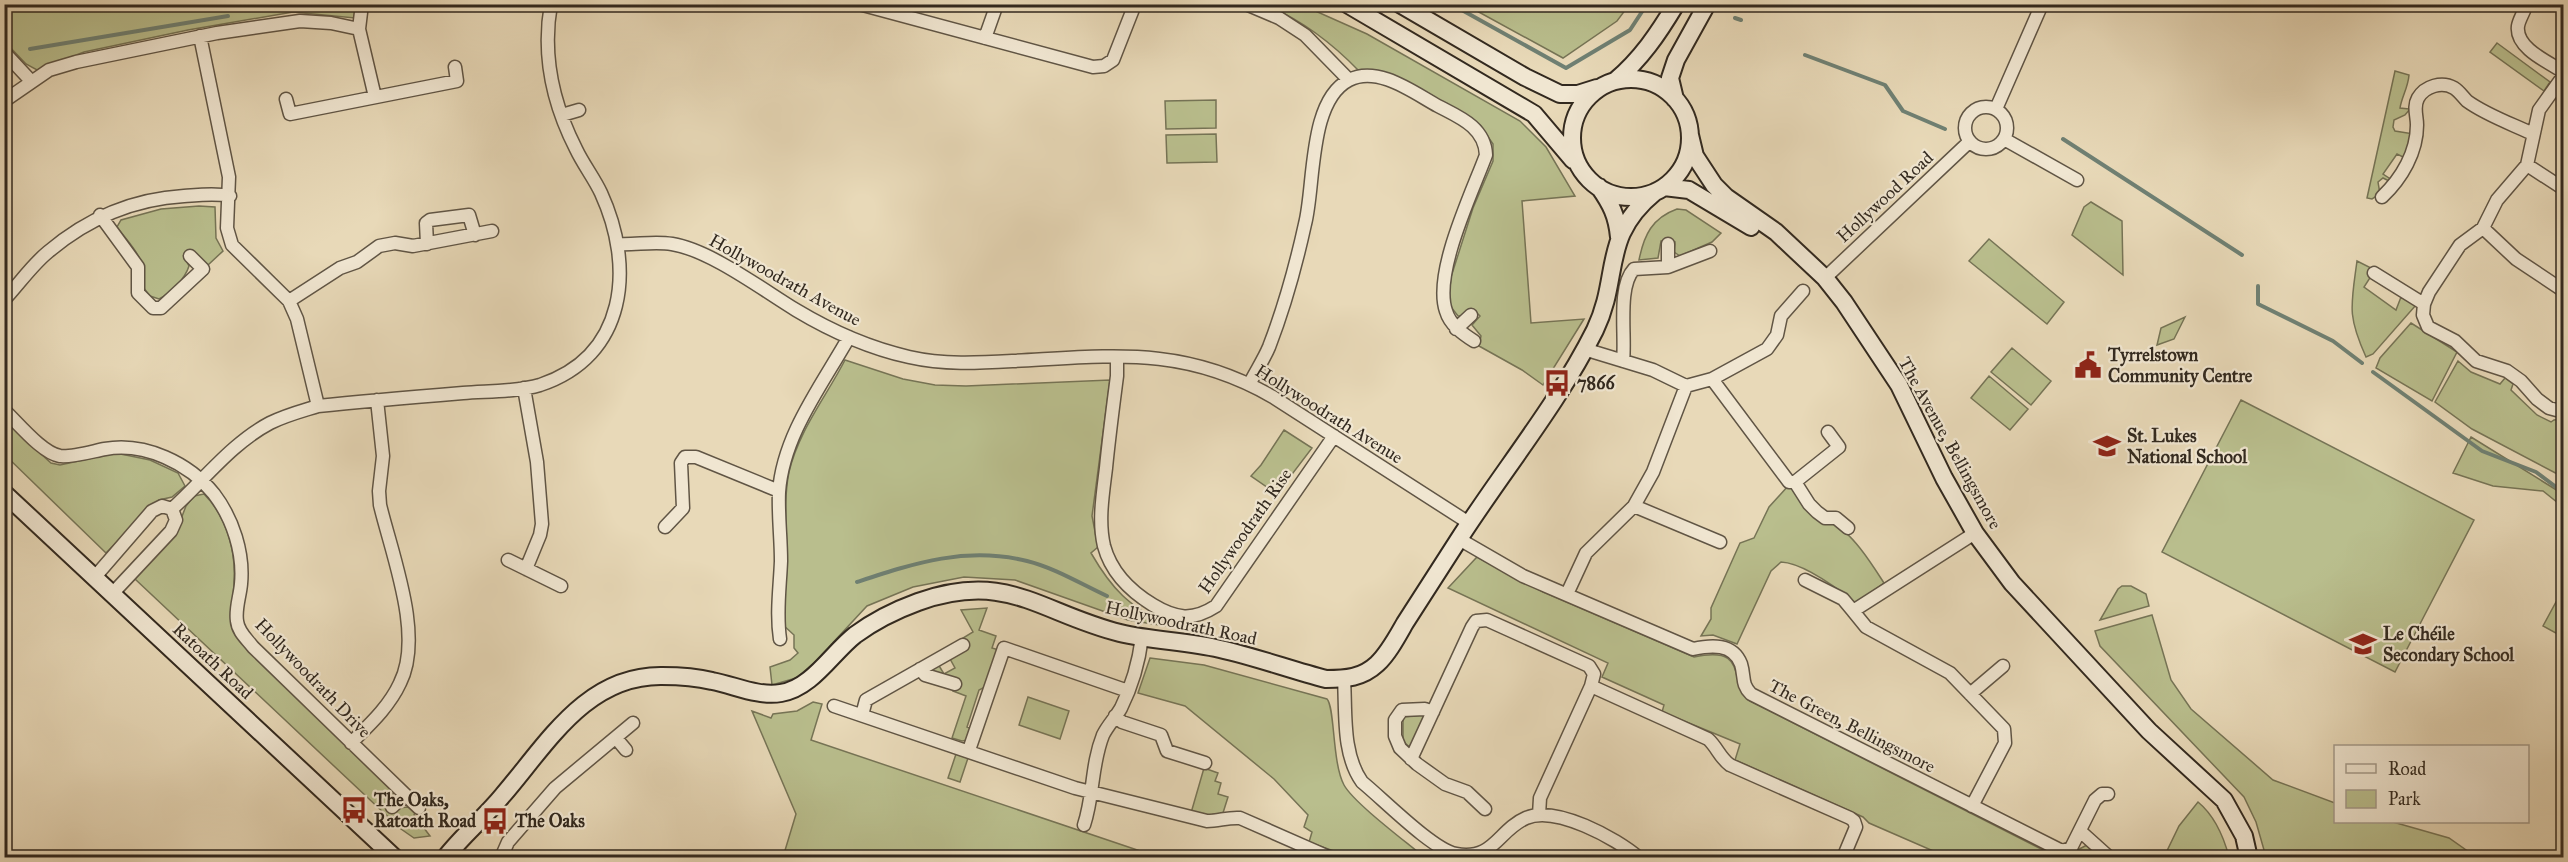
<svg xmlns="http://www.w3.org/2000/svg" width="2568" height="862" viewBox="0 0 2568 862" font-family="'IM FELL Great Primer',serif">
<rect width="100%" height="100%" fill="#e8d9b8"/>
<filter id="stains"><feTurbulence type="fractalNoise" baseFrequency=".00333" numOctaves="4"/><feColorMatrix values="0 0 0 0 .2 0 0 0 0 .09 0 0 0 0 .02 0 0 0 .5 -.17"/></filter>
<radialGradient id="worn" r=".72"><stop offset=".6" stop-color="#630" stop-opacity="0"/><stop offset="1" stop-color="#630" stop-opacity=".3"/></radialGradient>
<path fill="#b9be8d" stroke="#767456" stroke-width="1.5" d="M 4,5 L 357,5 L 355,18 L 293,12 L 188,30 L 84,52 L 37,70 L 26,64 L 5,42 Z
M 1266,5 L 1302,5 L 1367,34 L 1520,121 L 1546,147 L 1575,196 L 1522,201 L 1531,323 L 1584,319 L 1543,385 L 1522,370 L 1479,346 L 1481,336 L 1472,325 L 1480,316 L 1473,309 L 1464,316 L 1458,316 L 1451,307 L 1449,297 L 1451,277 L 1473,208 L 1493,161 L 1493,144 L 1480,125 L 1404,81 L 1381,71 L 1359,71 C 1333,44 1302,20 1266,5 Z
M 1466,5 L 1629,5 L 1617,21 L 1563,58 Z
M 2497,43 L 2550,82 L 2544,91 L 2490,52 Z
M 2395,71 L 2409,75 C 2408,88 2402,96 2400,108 L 2410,109 L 2405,115 L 2394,120 L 2393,127 L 2395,131 L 2414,134 L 2405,158 L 2397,154 L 2383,174 L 2392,180 L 2391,182 L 2383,178 L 2378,182 L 2380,194 L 2372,199 L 2367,198 Z
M 1216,100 L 1216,128 L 1166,129 L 1165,101 Z
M 1216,134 L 1217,162 L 1167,163 L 1166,135 Z
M 2091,202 L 2122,221 L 2123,275 L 2072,235 L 2084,207 Z
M 199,206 L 215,207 L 216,238 L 223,251 L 208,265 L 192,250 L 185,258 L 189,266 C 185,279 171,293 159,299 L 150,296 L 143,287 C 147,258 133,249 117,227 L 121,220 L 161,209 Z
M 1677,209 L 1686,210 L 1721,233 L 1712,242 L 1680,256 L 1674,252 L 1675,242 L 1661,241 L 1658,258 L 1639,260 C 1644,235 1652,218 1677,209 Z
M 1989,239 L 2064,302 L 2047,324 L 1969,261 Z
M 2357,261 L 2375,270 L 2364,287 L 2396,310 L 2401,297 L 2416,305 L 2373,354 L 2366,357 C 2347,315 2351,306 2357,261 Z
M 2185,317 L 2174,339 L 2157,345 L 2161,328 Z
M 2411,323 L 2457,352 L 2432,401 L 2376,368 L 2380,358 Z
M 2012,348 L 2051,381 L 2031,405 L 1991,372 Z
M 845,360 L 903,379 L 935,385 L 966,386 L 1110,380 L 1092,516 L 1098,547 L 1091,553 C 1113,591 1128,604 1166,626 L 1128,620 L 1015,580 L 964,577 L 913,587 L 867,606 L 814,663 L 796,678 L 772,685 L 770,667 L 790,660 L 798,653 L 794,648 L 794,635 L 782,624 C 784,603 787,581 787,560 C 787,530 783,502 789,472 C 799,430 826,397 845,360 Z
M 2458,361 L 2471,372 L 2500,384 L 2505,378 L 2513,384 L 2511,390 L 2537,415 L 2551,422 L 2554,420 L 2563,419 L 2563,477 L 2472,429 L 2435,402 Z
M 1989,376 L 2028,409 L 2010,430 L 1971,398 Z
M 2241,400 L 2474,520 L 2395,672 L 2162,552 Z
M 4,420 L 51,463 L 60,465 L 116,453 L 150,460 L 178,473 L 185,486 L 172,497 L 159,500 L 106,553 L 5,455 Z
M 1284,430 L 1312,448 L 1277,494 L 1251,476 L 1261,465 Z
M 2471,437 L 2563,494 L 2563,507 L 2543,491 L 2493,486 L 2453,473 Z
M 1789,485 L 1819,521 C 1823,522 1829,522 1833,524 C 1852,532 1873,566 1884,583 L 1856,603 C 1837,588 1804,563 1781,562 L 1771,571 L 1737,644 L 1713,635 L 1701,636 L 1711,619 L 1711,608 L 1740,543 L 1754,538 L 1769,507 Z
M 204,494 C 226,516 236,550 234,581 C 234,597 230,612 232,628 L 393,789 L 393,797 L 387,804 L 398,808 L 408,807 L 415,813 L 414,815 L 430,836 L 414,838 L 401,829 L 135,579 L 136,574 L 179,524 L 186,506 L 194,496 Z
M 1477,557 L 1543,592 L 1694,657 C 1751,645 1726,682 1750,701 L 2055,856 L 2068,855 L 2087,845 L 2102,857 L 1947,857 L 1869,823 L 1863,817 L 1735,760 L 1740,744 L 1662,712 L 1664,705 L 1602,677 L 1608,663 L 1448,588 Z
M 2122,586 L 2131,586 L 2146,594 L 2149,606 L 2100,620 L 2118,589 Z
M 2556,602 L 2563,606 L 2563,637 L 2543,626 Z
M 987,608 L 979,630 L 996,636 L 992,648 L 999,650 L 987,686 L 979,690 L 967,727 L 972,729 L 968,740 L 962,741 L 952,738 L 966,696 L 953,691 L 956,682 L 930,674 L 933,666 L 938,664 L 944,674 L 955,668 L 949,657 L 967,647 L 963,638 L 973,632 L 961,610 Z
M 2152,615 L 2171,680 L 2191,709 L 2273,780 L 2335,803 L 2336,822 L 2393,822 L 2449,838 L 2476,857 L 2266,857 L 2256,822 L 2244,797 L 2100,646 L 2095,631 Z
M 1150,658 L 1204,665 L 1327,699 C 1335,707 1332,763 1344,785 C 1354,803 1405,841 1424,857 L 1350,857 L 1309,842 L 1312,832 L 1304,827 L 1308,815 L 1274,779 L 1185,706 L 1138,693 Z
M 1028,697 L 1069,711 L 1060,739 L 1019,725 Z
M 813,702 L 822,704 L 811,740 L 1158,857 L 783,857 L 796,814 L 752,711 L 771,718 L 773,714 L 797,711 Z
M 1422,715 L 1425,717 L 1412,746 L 1408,746 L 1403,741 L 1403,717 Z
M 956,754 L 968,758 L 960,782 L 948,778 Z
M 1204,768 L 1218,773 L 1215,781 L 1221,783 L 1218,794 L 1228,797 L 1222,816 L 1213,814 L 1211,818 L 1191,813 Z
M 2198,802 C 2215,816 2224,838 2229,857 L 2164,857 L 2179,826 Z"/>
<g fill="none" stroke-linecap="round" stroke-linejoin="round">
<path stroke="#6f8073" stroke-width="4" d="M 1451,4 L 1566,68 L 1630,30 L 1647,4
M 1735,18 L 1741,20
M 30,49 L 228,16
M 1805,55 L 1885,85 L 1903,111 L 1945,129
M 2063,139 L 2242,255
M 2258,286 L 2258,304 L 2333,341 L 2362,363
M 2373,372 L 2482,451 L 2536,472 L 2564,493
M 857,582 C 915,563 966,546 1027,561 C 1055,568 1081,584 1107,596"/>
<defs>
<path id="street" d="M 362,4 L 359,29 L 375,97
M 859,4 L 1093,67 L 1104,66 L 1113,60 L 1135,4
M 1246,4 L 1279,18 L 1305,35 L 1349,80
M 2524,4 L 2525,8 C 2523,14 2519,20 2518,26 C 2515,48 2548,62 2564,72
M 200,36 L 229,177 L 227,228 L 232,245 L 289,301 L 297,319 L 318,406
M 985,38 L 997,4
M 4,52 L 31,81
M 2564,75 L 2539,110 L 2527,165 L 2497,200 L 2483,228 L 2460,245 L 2429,292 L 2424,304 L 2423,315 L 2428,327 L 2455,341 L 2476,361 L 2507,371 L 2521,381 L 2537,399 L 2549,408 L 2564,412
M 286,99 L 290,114 L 457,81 L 455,67
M 4,101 L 49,70 L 76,62 L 217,33 L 300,21 L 331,23 L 359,29
M1965 128a21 21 0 1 1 42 0a21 21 0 1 1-42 0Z
M 1996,109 L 2042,4
M 562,115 L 579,110
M 2004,139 L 2077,180
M 2527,165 L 2564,189
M 2382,197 C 2402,178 2417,152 2417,125 C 2417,115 2413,107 2418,98 C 2425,86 2442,81 2454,88 C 2459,91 2463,97 2467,101 C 2486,115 2512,124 2533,134
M 100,215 L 138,267 L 138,293 L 153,308 L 161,308 L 203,269 L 190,256
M 2483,228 L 2516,259 L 2564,291
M 427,244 L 426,223 L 430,220 L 469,215 L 475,235
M 618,244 C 636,245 654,241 672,244 C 710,250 763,290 796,310 C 831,331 869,348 909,357 C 944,365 978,363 1013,361 C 1111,356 1183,345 1273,397 L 1469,523
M 1668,267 L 1668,244
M 2374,273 L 2424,304
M 1825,278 L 1969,142
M 4,300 C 19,284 32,265 48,252 C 87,219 133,199 184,196 C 199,195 215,193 230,196
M 289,301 L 340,268 L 357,262 L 379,246 L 395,243 L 413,246 L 492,231
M 1456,329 L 1471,315
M 1584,349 L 1653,370 L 1686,386 L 1712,379 L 1767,349 L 1777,335 L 1781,316 L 1803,291
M 1117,357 L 1117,376 C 1113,407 1109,437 1106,468 C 1103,493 1098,521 1104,546 C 1111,572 1130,591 1153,605 C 1176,619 1193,621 1216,606 L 1334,436
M 1623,361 C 1626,336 1617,287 1634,269 L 1668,267 L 1710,251
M 1712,379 L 1789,482 L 1795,482
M 1250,383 C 1256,371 1264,359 1269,347 C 1284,308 1296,265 1305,224 C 1315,186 1308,101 1349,80 C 1378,65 1414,93 1438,106 C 1459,117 1485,127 1486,155 C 1472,193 1433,273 1446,311 C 1450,325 1463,334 1474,341
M 524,388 L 537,462 L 542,524 L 540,535 L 526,569
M 4,410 C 18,423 42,453 60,456 C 69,458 94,451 105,449 C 145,442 189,463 214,494 C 233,519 244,553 241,584 C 240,596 235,609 237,621 C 238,632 247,639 253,647 L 419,808
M 1828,432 L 1839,447 L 1795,482 L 1809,504 L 1817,512 L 1825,518 L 1836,518 L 1848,528
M 1634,506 L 1720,542
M 172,509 C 204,480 232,443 270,423 C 286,415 302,411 318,406 C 367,401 415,397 463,393 C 488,391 516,392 540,385 C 627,356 635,267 601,193 C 594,178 583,164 576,149 C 553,104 542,54 551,4
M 665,527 L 683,508 L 681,463 L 685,457 L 696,457 L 779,491
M 1459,539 L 1523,576 L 1693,649 C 1711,645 1733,643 1741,664 C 1745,677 1741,684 1751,694 L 2062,851 L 2071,848 L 2095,800 L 2102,794 L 2108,794
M 508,560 L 561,586
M 94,578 L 152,511 L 162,506 L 172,509
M 1805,580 L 1843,599 L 1853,611
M 112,594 L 171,531 L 176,520 L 172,509
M 1567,594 L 1586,553 L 1634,506 L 1653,472 L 1686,386
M 780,639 C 776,613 780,587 781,561 C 781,538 778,515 779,492 C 783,435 822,385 849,337
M 920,669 L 925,675 L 955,684
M 1344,679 C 1346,713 1342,754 1362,782 C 1383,799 1433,850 1456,854 C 1494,861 1498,830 1526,818 C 1555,805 1616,838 1639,858
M 1970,694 L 2003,666
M 834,706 L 1075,788 L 1207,821 C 1219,821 1228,817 1240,818 L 1331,858
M 1433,712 L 1425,709 L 1402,710 L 1395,720 L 1395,736 L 1400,748 L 1417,764 L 1445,784 L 1467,792 L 1485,809
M 862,715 L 866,700 L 963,645
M 1115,716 L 1122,722 L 1161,735 L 1167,751 L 1205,763
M 616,738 L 626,750
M 351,743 C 369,725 389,707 400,683 C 424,636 392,555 380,505 L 379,491 L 383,456 L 377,400
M 969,750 L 1004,648 L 1128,691
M 1411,759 L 1472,627 L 1476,621 L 1487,620 L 1589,666 L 1594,674 L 1591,686 L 1708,739 C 1717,747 1720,758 1730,765 L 1850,818 L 1854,821 L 1856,827 L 1843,858
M 1972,806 L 2005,743 L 2004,729 L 1950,673 L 1866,627 L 1853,611 L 1975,533
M 392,807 L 405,795
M 1539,815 L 1540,798 L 1591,686
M 1084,825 C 1094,795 1091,765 1103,735 C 1108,725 1116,717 1121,708 C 1132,686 1139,661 1142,637
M 2080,831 L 2110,858
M 501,858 L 508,842 L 555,788 L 633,723"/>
<path id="secondary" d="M 1347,4 L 1534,114 L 1573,160
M 1400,4 L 1525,77 L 1560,94 L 1578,94 L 1597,88
M1572 138a59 59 0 1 1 118 0a59 59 0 1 1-118 0Z
M 1615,81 C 1641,59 1658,34 1676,4
M 1675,99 L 1670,78 L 1676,60 L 1707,4
M 1690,135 L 1695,156 L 1714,185 L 1726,197 L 1776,232 L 1825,278 L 1844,302 L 1899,385 L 1944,478 L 1975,533 L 2012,583 L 2149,731 L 2224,800 L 2244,836 L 2249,858
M 1599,187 C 1611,204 1617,216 1619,237
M 1664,187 L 1689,190 L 1751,227
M 4,493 L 395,858
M 445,858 C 463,835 485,817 503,795 C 547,744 586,675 662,676 C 678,676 696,677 712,681 C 734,685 758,697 781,693 C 812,688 832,653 855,635 C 874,621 896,610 918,602 C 1008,570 1040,613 1120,633 C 1153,641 1187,641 1220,649 C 1256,657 1291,670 1326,679 C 1346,679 1362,678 1377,664 C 1388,654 1397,637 1405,623 C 1423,595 1441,567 1459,539 C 1504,469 1558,404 1595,330 C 1621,276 1600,237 1655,192"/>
</defs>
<use href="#street" stroke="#605545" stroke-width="15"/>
<use href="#secondary" stroke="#32291f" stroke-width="20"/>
<use href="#street" stroke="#f0e6d1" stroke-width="12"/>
<use href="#secondary" stroke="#f0e6d1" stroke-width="16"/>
</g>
<defs>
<symbol id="civic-bare" viewBox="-9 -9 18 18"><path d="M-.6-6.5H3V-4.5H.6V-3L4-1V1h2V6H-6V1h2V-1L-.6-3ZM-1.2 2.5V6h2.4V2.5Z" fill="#8f2418" stroke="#f0e6d1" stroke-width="2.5" paint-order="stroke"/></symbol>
<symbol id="bus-bare" viewBox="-9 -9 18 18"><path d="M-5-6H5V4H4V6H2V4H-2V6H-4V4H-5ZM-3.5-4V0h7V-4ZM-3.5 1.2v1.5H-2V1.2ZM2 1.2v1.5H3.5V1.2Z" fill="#8f2418" stroke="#f0e6d1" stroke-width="2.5" paint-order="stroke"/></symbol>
<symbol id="school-bare" viewBox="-9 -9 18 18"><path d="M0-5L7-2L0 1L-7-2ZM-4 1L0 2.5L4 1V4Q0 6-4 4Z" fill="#8f2418" stroke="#f0e6d1" stroke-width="2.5" paint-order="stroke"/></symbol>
</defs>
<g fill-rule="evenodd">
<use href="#civic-bare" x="2069" y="346" width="38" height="38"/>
<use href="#bus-bare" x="1538" y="364" width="38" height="38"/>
<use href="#school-bare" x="2088" y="427" width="38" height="38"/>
<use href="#school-bare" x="2344" y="625" width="38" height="38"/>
<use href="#bus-bare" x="335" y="791" width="38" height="38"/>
<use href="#bus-bare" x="476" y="802" width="38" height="38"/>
</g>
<g text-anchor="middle" stroke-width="4.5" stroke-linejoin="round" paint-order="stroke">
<g font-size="18" fill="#32291f" stroke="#f0e6d1">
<text transform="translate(1885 197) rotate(-43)" y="6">Hollywood Road</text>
<text transform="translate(785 280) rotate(29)" y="6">Hollywoodrath Avenue</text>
<text transform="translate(1329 414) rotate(32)" y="6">Hollywoodrath Avenue</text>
<text transform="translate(1950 443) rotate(61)" y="6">The Avenue, Bellingsmore</text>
<text transform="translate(1245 531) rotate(-55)" y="6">Hollywoodrath Rise</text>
<text transform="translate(1181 623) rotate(12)" y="6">Hollywoodrath Road</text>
<text transform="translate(213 661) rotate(43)" y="6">Ratoath Road</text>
<text transform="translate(313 678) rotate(46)" y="6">Hollywoodrath Drive</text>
<text transform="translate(1852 726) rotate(27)" y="6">The Green, Bellingsmore</text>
</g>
<g font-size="18" font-weight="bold" fill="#32291f" stroke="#f0e6d1" text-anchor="start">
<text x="2108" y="361">Tyrrelstown<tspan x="2108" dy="21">Community Centre</tspan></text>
<text x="1577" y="389">7866</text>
<text x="2127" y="442">St. Lukes<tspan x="2127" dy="21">National School</tspan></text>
<text x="2383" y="640">Le Chéile<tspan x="2383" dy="21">Secondary School</tspan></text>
<text x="374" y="806">The Oaks,<tspan x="374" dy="21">Ratoath Road</tspan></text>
<text x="515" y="827">The Oaks</text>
</g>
</g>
<rect width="2568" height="862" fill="none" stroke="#e8d9b8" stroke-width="24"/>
<rect x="6" y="6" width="2556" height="850" fill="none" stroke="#32291f" stroke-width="3"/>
<rect x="12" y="12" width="2544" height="838" fill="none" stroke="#32291f" stroke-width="1.5"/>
<rect x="2334" y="745" width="195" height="78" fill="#f0e6d1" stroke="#a49a8a" stroke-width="1.5"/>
<rect x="2346" y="764" width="30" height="9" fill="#f0e6d1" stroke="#a49a8a" stroke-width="1.5"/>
<text x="2388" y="775" font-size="18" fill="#32291f">Road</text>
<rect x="2346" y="790" width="30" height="18" fill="#b9be8d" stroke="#a49a8a" stroke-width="1.5"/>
<text x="2388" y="805" font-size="18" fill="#32291f">Park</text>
<rect width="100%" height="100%" filter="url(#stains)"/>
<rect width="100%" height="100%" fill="url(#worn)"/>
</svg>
